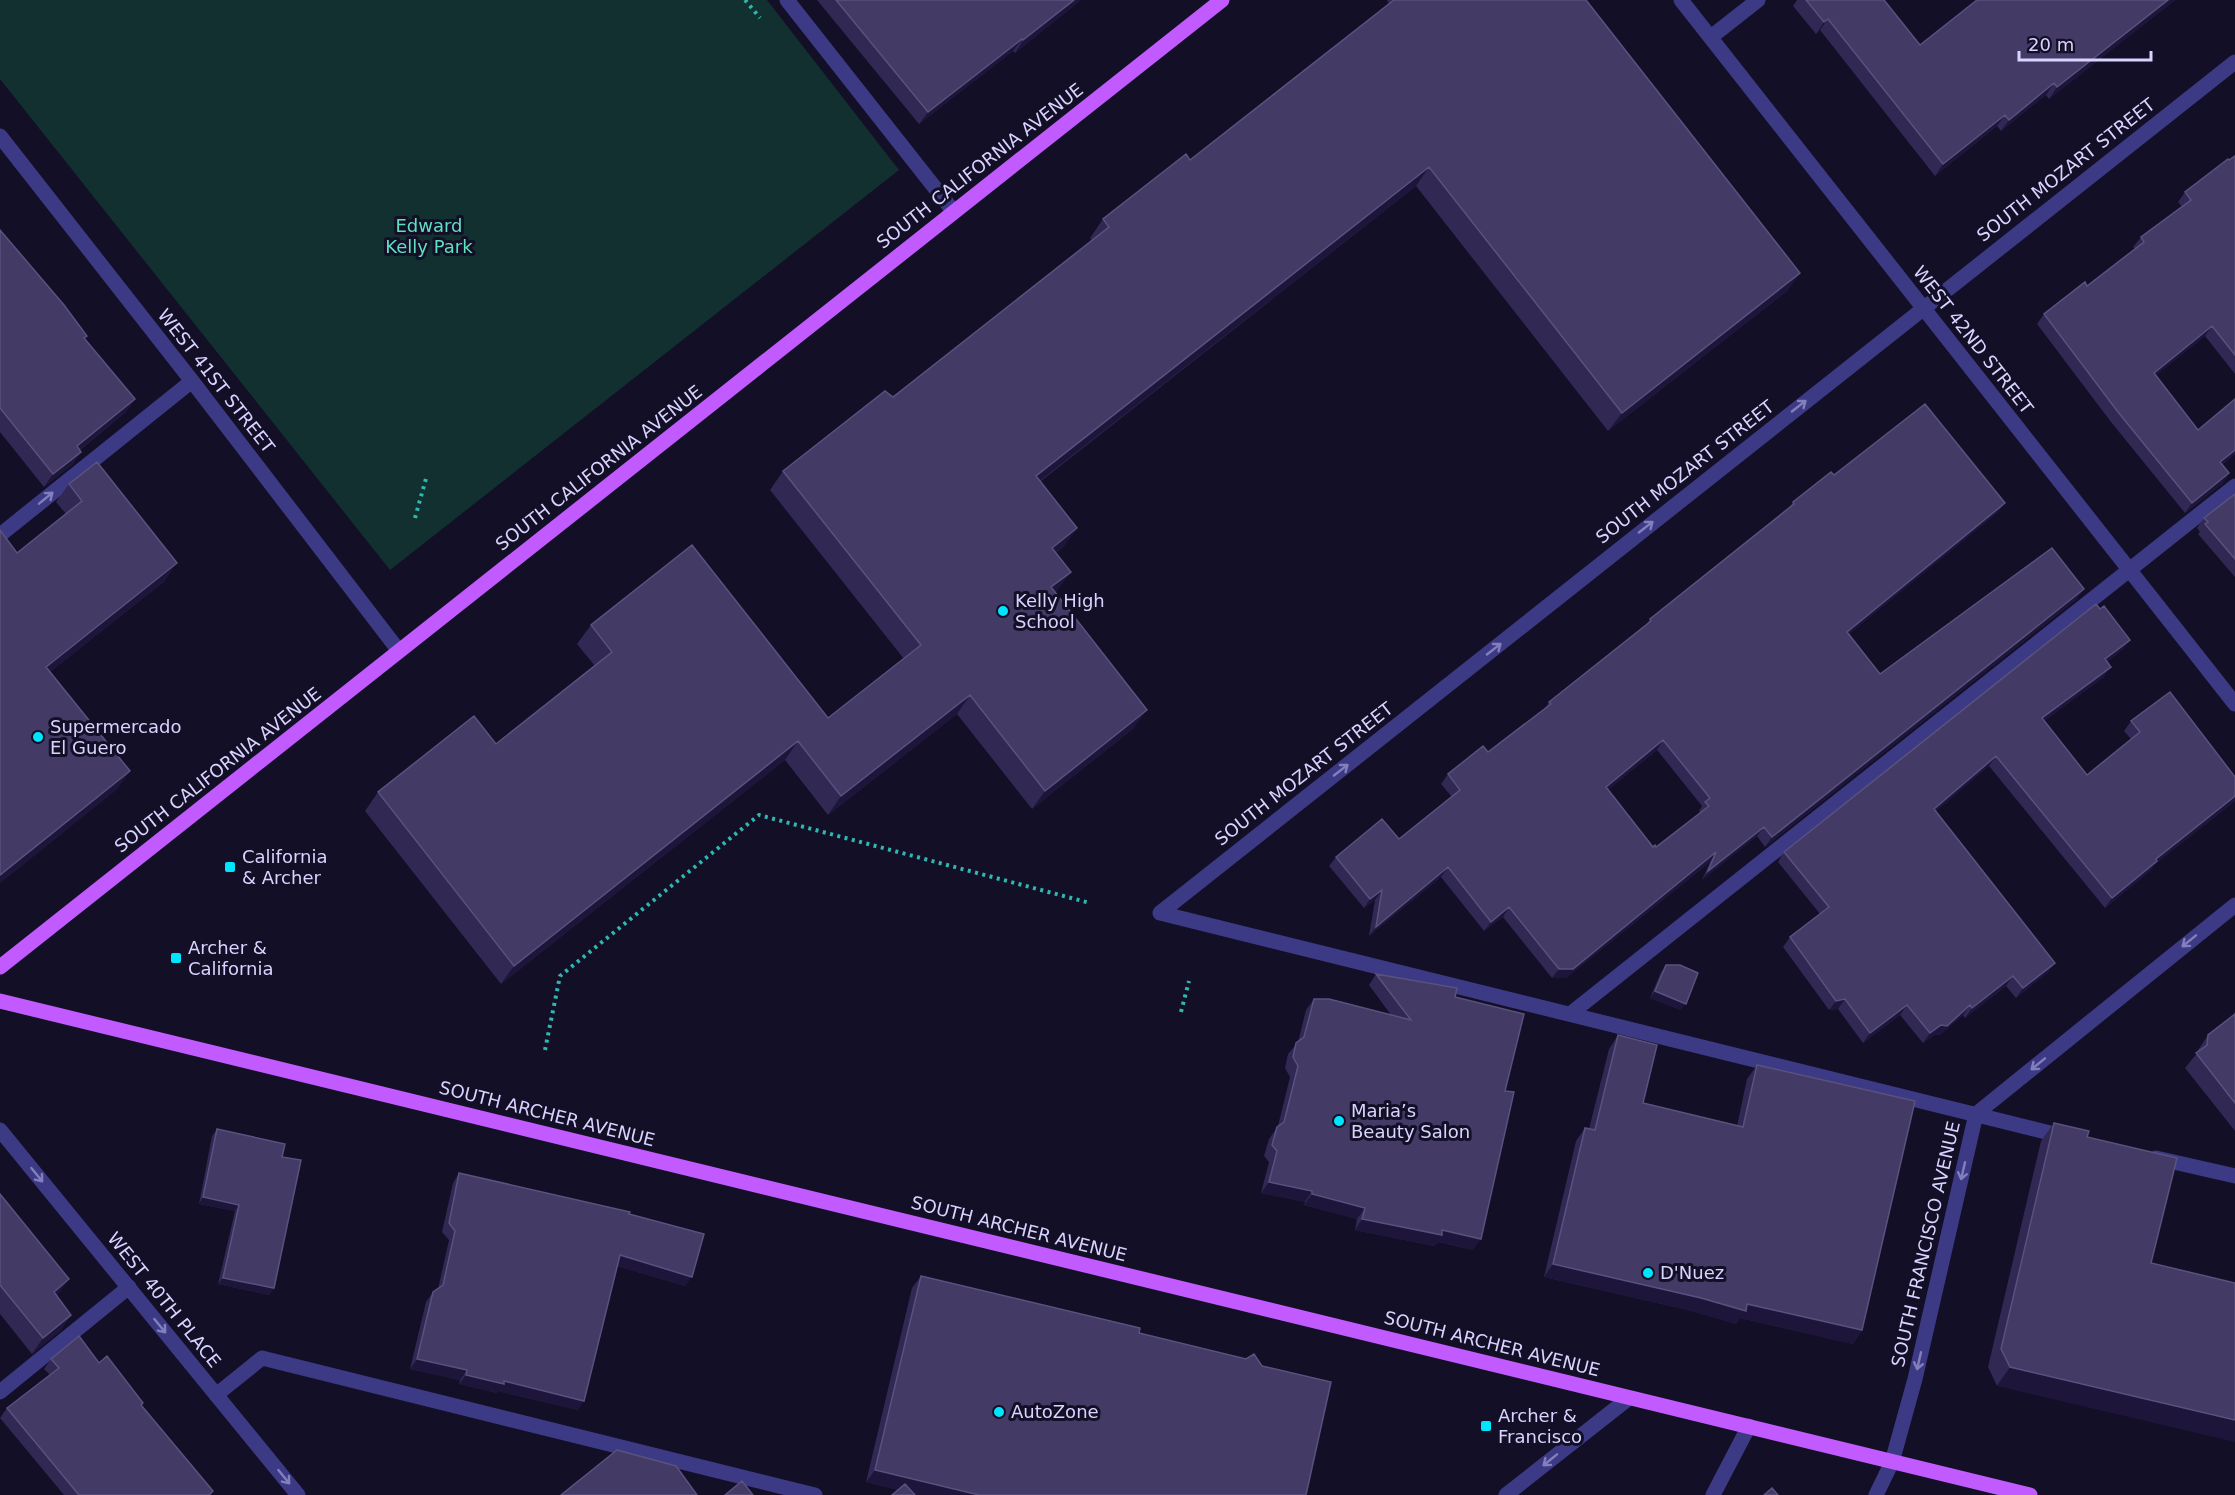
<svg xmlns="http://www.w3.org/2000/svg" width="2235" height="1495" viewBox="0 0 2235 1495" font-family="'DejaVu Sans',sans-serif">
<rect width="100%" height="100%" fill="#130f26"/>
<path fill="#12302f" d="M 0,0 L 767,0 L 899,170 L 390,570 L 0,79 Z"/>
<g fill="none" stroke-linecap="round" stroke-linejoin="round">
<path stroke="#2fb8b0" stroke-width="4" stroke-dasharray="3 4.5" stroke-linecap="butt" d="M 745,0 L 760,18
M 415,518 L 427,475
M 1181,1012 L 1189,981
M 545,1050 L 560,976 L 759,815 L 1090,903"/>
<path stroke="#3d3a85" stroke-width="15" d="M 787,0 L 954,212
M 1681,0 L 2235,704
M 1711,37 L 1758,0
M 0,136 L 192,381 L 399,651
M 0,535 L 192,381
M 1160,913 L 2235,62
M 1160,913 L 2066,1137
M 1570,1014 L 2235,486
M 0,1130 L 298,1495
M 2156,1158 L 2235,1176
M 0,1392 L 129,1287
M 216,1395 L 262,1358 L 815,1495
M 1506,1495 L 1629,1398
M 1713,1495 L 1749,1426
M 1876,1495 L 1892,1462 L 1915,1379 L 1976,1114 L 2235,905"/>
<path stroke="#c25bff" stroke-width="15" d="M 0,967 L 1222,0
M 0,1001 L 2030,1495"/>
</g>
<path fill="#312854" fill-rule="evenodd" d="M 817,0 L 1081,0 L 1015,53 L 1013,51 L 919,124 Z
M 1387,0 L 1586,0 L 1800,273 L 1787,291 L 1608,431 L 1416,186 L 1041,481 L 1077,528 L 1064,546 L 1056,553 L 1057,591 L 1055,592 L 1134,728 L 1032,809 L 957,714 L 828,815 L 785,760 L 501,984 L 365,811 L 378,792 L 496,744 L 595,666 L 577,644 L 591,625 L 828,718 L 904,659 L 770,490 L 783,471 L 893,397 L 1092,241 L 1090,238 L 1103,219 L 1190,160 L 1389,4 Z
M 1797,0 L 1884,0 L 1920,45 L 1977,0 L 2175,0 L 2049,99 L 2046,95 L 2001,131 L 1997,126 L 1935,176 L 1820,30 L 1816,34 L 1793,6 Z
M 2235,156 L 2235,374 L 2205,336 L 2156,375 L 2198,430 L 2235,399 L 2235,454 L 2222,465 L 2229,473 L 2222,484 L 2185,513 L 2111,422 L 2037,324 L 2044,314 L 2087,286 L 2135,249 L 2133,247 L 2141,237 L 2182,207 L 2178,202 L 2185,192 Z
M 0,230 L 87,336 L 85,339 L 135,399 L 126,412 L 80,450 L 81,452 L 72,465 L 44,487 L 0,432 Z
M 1834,475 L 2005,503 L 1998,512 L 1849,634 L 1880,674 L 2077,599 L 1765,847 L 1757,836 L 1702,880 L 1710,862 L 1566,978 L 1552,978 L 1503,917 L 1484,931 L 1441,877 L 1369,936 L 1375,900 L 1364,908 L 1329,866 L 1336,857 L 1399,839 L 1452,797 L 1441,784 L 1448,774 L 1488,752 L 1545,708 L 1549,702 L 1646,625 L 1650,619 L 1788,509 L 1793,502 ZM 1657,750 L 1702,806 L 1699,811 L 1700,813 L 1656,847 L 1653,847 L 1608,790 Z
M 69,484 L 165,581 L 50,672 L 130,771 L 117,789 L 0,883 L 17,553 L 66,514 L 56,502 Z
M 2235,494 L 2235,577 L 2198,534 L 2200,532 L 2197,528 L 2204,518 Z
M 2130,640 L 2123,649 L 2107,662 L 2104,677 L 2044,721 L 2087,775 L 2131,739 L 2124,731 L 2131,721 L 2235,777 L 2235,801 L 2155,864 L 2150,871 L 2105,908 L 1989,766 L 1936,811 L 2055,963 L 2048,972 L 2016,998 L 2006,986 L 1965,1018 L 1963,1015 L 1940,1035 L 1934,1035 L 1923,1043 L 1900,1015 L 1863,1043 L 1838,1009 L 1829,1010 L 1783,947 L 1790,937 L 1820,914 L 1778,862 L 1784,852 Z
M 1666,965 L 1681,1010 L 1650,998 L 1661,972 Z
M 1376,974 L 1455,997 L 1505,1091 L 1473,1250 L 1438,1242 L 1434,1246 L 1355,1230 L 1357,1219 L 1304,1205 L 1305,1202 L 1261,1193 L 1269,1162 L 1264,1156 L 1269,1139 L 1278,1126 L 1290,1077 L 1285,1068 L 1288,1054 L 1298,1042 L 1306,1010 L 1314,999 L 1391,1015 L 1369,985 Z
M 2235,1012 L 2235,1131 L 2185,1068 L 2198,1052 L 2198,1050 L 2208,1035 L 2232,1016 Z
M 1618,1035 L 1643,1103 L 1737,1126 L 1747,1079 L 1757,1065 L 1862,1330 L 1853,1344 L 1740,1318 L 1736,1324 L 1692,1311 L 1544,1277 L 1576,1141 L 1585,1128 L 1589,1129 L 1609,1049 Z
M 2054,1123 L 2087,1137 L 2177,1158 L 1997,1386 L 1988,1367 L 2041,1141 Z
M 217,1129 L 282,1157 L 274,1288 L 269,1295 L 218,1284 L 235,1211 L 199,1204 L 212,1136 Z
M 459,1173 L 629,1214 L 685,1286 L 617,1266 L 578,1410 L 498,1391 L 497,1393 L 459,1384 L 460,1380 L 410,1369 L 426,1302 L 433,1292 L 438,1289 L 449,1240 L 442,1232 L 453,1183 Z
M 0,1194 L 58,1295 L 57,1296 L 71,1315 L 60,1331 L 32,1354 L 0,1314 Z
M 921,1276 L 1139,1333 L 1306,1495 L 919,1495 L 866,1482 L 912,1288 Z
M 51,1359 L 99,1363 L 141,1406 L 213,1491 L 211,1495 L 64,1495 L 0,1418 L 7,1408 L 50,1375 L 44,1369 Z"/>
<path fill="#1d163a" d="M 1074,0 L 1081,0 L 1015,53 L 1023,40 Z
M 2168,0 L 2175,0 L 2049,99 L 2057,87 Z
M 1828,19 L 1820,30 L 1816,34 L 1824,22 Z
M 1022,39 L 1013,51 L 919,124 L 928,112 Z
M 2054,83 L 2046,95 L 2001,131 L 2009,120 Z
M 2005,115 L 1997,126 L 1935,176 L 1943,164 Z
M 1429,167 L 1416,186 L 1023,494 L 1036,476 Z
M 1800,273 L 1787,291 L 1608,431 L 1622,413 Z
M 2212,326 L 2205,336 L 2147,383 L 2154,373 Z
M 135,399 L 126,412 L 68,459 L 77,446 Z
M 2235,450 L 2235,454 L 2213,472 L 2220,462 Z
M 81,452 L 72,465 L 44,487 L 53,474 Z
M 2229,473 L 2222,484 L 2185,513 L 2192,503 Z
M 2005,503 L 1998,512 L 1841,641 L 1847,632 Z
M 1077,528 L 1064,546 L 1039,567 L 1052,548 Z
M 177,563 L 165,581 L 34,685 L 46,667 Z
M 1071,572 L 1057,591 L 1038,606 L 1051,587 Z
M 2084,589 L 2077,599 L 1765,847 L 1772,837 Z
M 2130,640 L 2123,649 L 2098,669 L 2105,659 Z
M 2111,667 L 2104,677 L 2035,728 L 2042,718 Z
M 970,695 L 957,714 L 828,815 L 841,796 Z
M 1147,710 L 1134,728 L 1032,809 L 1045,791 Z
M 1663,740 L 1657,750 L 1600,797 L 1606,787 Z
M 798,741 L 785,760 L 501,984 L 514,966 Z
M 1996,756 L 1989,766 L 1927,819 L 1934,809 Z
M 130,771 L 117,789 L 0,883 L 0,875 Z
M 2235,796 L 2235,801 L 2155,864 L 2150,871 L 2105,908 L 2112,898 L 2156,859 Z
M 1764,827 L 1757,836 L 1702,880 L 1708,871 Z
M 1716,852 L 1710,862 L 1566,978 L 1552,978 L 1559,969 Z
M 1448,867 L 1441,877 L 1369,936 L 1376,927 Z
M 1382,890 L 1375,900 L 1364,908 L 1370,899 Z
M 1509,907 L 1503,917 L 1484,931 L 1491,922 Z
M 2055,963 L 2048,972 L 2016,998 L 2023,988 Z
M 2013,976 L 2006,986 L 1965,1018 L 1972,1008 Z
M 1655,991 L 1686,1004 L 1681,1010 L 1650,998 Z
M 1845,999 L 1838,1009 L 1829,1010 L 1836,1001 Z
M 1907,1005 L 1900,1015 L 1863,1043 L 1870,1033 Z
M 1970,1005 L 1963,1015 L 1940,1035 L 1934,1035 L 1923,1043 L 1930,1033 Z
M 1269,1182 L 1312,1191 L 1305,1202 L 1261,1193 Z
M 1312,1194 L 1365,1208 L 1357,1219 L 1304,1205 Z
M 203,1197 L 239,1205 L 235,1211 L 199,1204 Z
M 1362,1219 L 1442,1230 L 1481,1239 L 1473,1250 L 1438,1242 L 1434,1246 L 1355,1230 Z
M 620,1255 L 692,1277 L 685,1286 L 613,1265 Z
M 1553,1264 L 1747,1304 L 1862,1330 L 1853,1344 L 1740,1318 L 1736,1324 L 1692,1311 L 1544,1277 Z
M 223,1278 L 274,1288 L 269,1295 L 218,1284 Z
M 69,1279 L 58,1295 L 43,1308 L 54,1292 Z
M 71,1315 L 60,1331 L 32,1354 L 43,1338 Z
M 417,1359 L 467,1370 L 460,1380 L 410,1369 Z
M 2010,1367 L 2235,1420 L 2235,1442 L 1997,1386 Z
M 466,1375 L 504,1381 L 584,1401 L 578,1410 L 498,1391 L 497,1393 L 459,1384 Z
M 875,1470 L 979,1495 L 919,1495 L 866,1482 Z"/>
<path fill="#433a66" stroke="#5a527e" stroke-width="1.5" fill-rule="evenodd" d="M 836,0 L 1074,0 L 1023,40 L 1022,39 L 928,112 Z
M 1394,0 L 1586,0 L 1800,273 L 1622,413 L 1429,167 L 1036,476 L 1077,528 L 1052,548 L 1071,572 L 1051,587 L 1147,710 L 1045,791 L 970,695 L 841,796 L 798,741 L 514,966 L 378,792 L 474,716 L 496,744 L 612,652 L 591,625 L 692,545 L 828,718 L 921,645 L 783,471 L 885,391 L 893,397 L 1109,227 L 1103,219 L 1186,154 L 1190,160 Z
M 1806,0 L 1884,0 L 1920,45 L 1977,0 L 2168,0 L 2057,87 L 2054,83 L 2009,120 L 2005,115 L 1943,164 L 1828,19 L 1824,22 Z
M 2235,156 L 2235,355 L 2212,326 L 2154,373 L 2198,430 L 2235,399 L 2235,450 L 2220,462 L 2229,473 L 2192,503 L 2118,412 L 2044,314 L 2085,282 L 2087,286 L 2144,242 L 2141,237 L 2191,200 L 2185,192 L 2228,159 L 2229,160 Z
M 0,230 L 64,305 L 87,336 L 84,338 L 135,399 L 77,446 L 81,452 L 53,474 L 0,408 Z
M 1925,404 L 2005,503 L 1847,632 L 1880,674 L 2052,548 L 2084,589 L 1772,837 L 1764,827 L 1708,871 L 1716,852 L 1573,969 L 1559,969 L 1509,907 L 1491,922 L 1448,867 L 1376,927 L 1382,890 L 1370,899 L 1336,857 L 1382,819 L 1399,839 L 1460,790 L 1448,774 L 1483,746 L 1488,752 L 1551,704 L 1549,702 L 1651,621 L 1650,619 L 1794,504 L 1793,502 L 1831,472 L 1834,475 ZM 1663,740 L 1710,798 L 1705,802 L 1709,806 L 1656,847 L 1655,845 L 1653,847 L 1606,787 Z
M 97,462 L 177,563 L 46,667 L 130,771 L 0,875 L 0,530 L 17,553 L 82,501 L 69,484 Z
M 2235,494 L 2235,559 L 2205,524 L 2208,522 L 2204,518 Z
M 2096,604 L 2100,609 L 2104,606 L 2130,640 L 2105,659 L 2111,667 L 2042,718 L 2087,775 L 2140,732 L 2131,721 L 2170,692 L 2235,777 L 2235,796 L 2156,859 L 2157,861 L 2112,898 L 1996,756 L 1934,809 L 2055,963 L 2023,988 L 2013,976 L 1972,1008 L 1970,1005 L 1947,1026 L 1941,1025 L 1930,1033 L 1907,1005 L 1870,1033 L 1845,999 L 1836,1001 L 1790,937 L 1829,907 L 1784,852 Z
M 1666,965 L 1680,965 L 1698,973 L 1686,1004 L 1655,991 Z
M 1376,974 L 1457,988 L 1455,997 L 1524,1014 L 1505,1091 L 1514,1092 L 1481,1239 L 1442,1230 L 1442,1235 L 1362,1219 L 1365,1208 L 1312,1194 L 1312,1191 L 1269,1182 L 1277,1151 L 1272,1145 L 1277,1127 L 1284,1122 L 1298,1066 L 1293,1057 L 1296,1043 L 1304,1037 L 1314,999 L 1329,999 L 1411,1020 Z
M 2235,1014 L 2235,1103 L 2196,1053 L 2207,1045 L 2208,1035 Z
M 1618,1035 L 1657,1045 L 1643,1103 L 1743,1127 L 1757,1065 L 1915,1101 L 1862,1330 L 1747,1304 L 1746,1311 L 1701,1298 L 1553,1264 L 1585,1128 L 1595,1130 Z
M 2054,1123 L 2089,1131 L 2087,1137 L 2177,1158 L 2151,1263 L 2235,1283 L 2235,1420 L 2010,1367 L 2001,1349 Z
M 217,1129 L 285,1144 L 282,1157 L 301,1160 L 274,1288 L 223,1278 L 239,1205 L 203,1197 Z
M 459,1173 L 630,1212 L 629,1214 L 704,1234 L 692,1277 L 620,1255 L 584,1401 L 504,1381 L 504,1384 L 466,1375 L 467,1370 L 417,1359 L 433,1292 L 443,1285 L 455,1231 L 449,1223 Z
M 0,1194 L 69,1279 L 54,1292 L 71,1315 L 43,1338 L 0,1285 Z
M 921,1276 L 1140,1328 L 1139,1333 L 1246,1359 L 1254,1354 L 1262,1366 L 1331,1382 L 1306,1495 L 979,1495 L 875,1470 Z
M 79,1336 L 99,1363 L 107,1356 L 143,1403 L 141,1405 L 213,1491 L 209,1495 L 79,1495 L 7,1408 L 59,1368 L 51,1359 Z
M 617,1450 L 676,1466 L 697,1495 L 561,1495 Z
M 742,1481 L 753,1495 L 725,1495 Z
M 905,1484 L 915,1495 L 892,1495 Z
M 1772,1488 L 1778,1495 L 1764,1495 Z"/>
<defs><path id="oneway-shaft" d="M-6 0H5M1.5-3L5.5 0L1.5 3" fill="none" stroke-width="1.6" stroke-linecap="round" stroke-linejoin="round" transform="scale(1.5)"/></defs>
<g stroke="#837fbc">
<use href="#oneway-shaft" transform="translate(1799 406) rotate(-38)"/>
<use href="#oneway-shaft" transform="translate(46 498) rotate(-39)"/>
<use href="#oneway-shaft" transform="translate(1646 527) rotate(-38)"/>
<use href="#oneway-shaft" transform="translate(1494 649) rotate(-38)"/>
<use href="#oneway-shaft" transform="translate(1341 770) rotate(-38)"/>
<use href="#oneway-shaft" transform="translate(2189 941) rotate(141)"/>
<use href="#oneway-shaft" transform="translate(2038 1064) rotate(141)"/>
<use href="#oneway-shaft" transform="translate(1963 1171) rotate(103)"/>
<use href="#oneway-shaft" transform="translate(37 1175) rotate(51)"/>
<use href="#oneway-shaft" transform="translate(160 1326) rotate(51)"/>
<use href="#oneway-shaft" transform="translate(1919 1361) rotate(103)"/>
<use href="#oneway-shaft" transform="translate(1550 1460) rotate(141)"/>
<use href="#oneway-shaft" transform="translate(284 1477) rotate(51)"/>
</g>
<g fill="#00e5ff" stroke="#130f26" stroke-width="2">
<circle cx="1003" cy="611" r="6"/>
<circle cx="38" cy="737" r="6"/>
<rect x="224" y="861" width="12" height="12" rx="3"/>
<rect x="170" y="952" width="12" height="12" rx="3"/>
<circle cx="1339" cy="1121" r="6"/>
<circle cx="1648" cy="1273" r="6"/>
<circle cx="999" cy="1412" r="6"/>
<rect x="1480" y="1420" width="12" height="12" rx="3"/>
</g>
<g text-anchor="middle" stroke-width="6" stroke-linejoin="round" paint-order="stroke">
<g font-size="18" fill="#d9d4ff" stroke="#130f26">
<text transform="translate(980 166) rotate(-38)" y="6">SOUTH CALIFORNIA AVENUE</text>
<text transform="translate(2066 170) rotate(-38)" y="6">SOUTH MOZART STREET</text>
<text transform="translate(1973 340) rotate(52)" y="6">WEST 42ND STREET</text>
<text transform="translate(216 381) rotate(52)" y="6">WEST 41ST STREET</text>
<text transform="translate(599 468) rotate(-38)" y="6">SOUTH CALIFORNIA AVENUE</text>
<text transform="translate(1685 472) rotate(-38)" y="6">SOUTH MOZART STREET</text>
<text transform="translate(218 770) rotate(-38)" y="6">SOUTH CALIFORNIA AVENUE</text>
<text transform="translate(1304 774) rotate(-38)" y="6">SOUTH MOZART STREET</text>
<text transform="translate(547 1114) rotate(14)" y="6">SOUTH ARCHER AVENUE</text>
<text transform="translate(1019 1229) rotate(14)" y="6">SOUTH ARCHER AVENUE</text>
<text transform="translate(1926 1244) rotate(-77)" y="6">SOUTH FRANCISCO AVENUE</text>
<text transform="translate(164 1300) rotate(51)" y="6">WEST 40TH PLACE</text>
<text transform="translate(1492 1344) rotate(14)" y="6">SOUTH ARCHER AVENUE</text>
</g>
<g font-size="18" fill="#5fe0c0" stroke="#130f26">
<text x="429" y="232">Edward<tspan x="429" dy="21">Kelly Park</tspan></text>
</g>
<g font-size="18" fill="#d9d4ff" stroke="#130f26" text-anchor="start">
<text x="1015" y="607">Kelly High<tspan x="1015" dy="21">School</tspan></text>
<text x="50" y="733">Supermercado<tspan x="50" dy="21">El Guero</tspan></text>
<text x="242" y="863">California<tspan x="242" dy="21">&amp; Archer</tspan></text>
<text x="188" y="954">Archer &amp;<tspan x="188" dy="21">California</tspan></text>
<text x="1351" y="1117">Maria’s<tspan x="1351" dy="21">Beauty Salon</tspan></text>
<text x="1660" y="1279">D'Nuez</text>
<text x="1011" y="1418">AutoZone</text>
<text x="1498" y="1422">Archer &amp;<tspan x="1498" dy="21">Francisco</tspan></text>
</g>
</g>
<path d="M2019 51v9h132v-9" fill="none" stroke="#d9d4ff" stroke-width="3"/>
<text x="2028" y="51" font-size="18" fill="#d9d4ff" stroke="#130f26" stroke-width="4.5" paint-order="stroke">20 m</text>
</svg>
